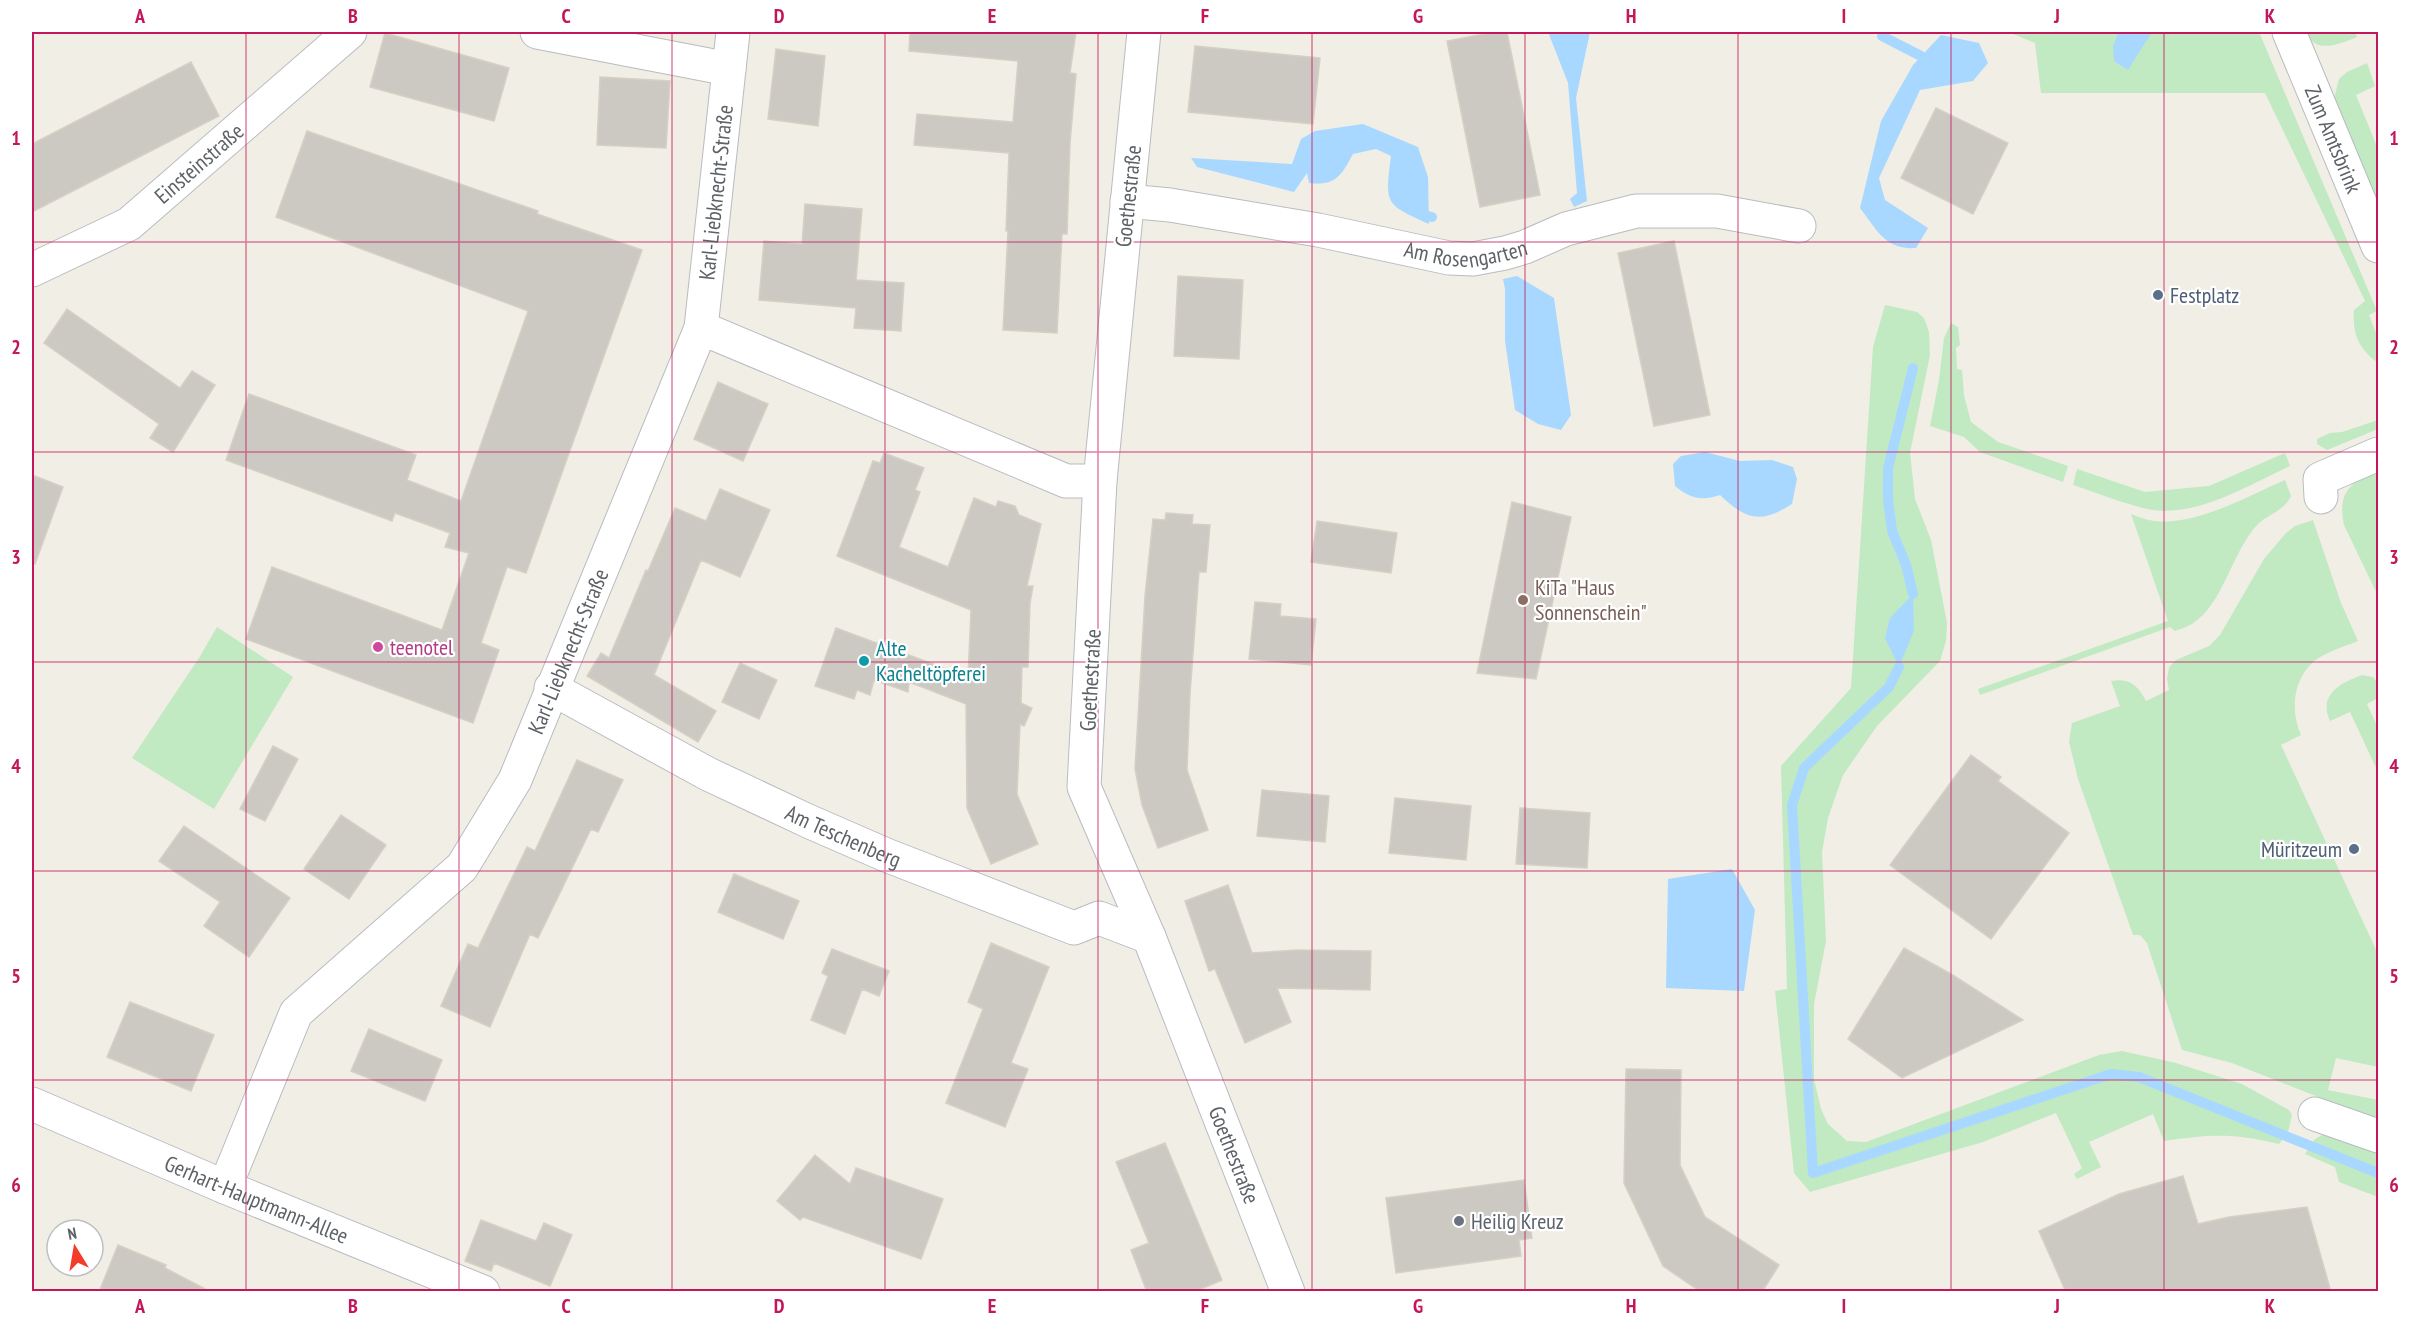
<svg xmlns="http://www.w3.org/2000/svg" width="2410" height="1323" viewBox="0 0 2410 1323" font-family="'PT Sans Narrow',sans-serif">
<rect width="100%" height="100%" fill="#f1eee6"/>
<path fill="#c1e9c2" d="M 2008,32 L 2259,32 L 2377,311 L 2369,315 L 2378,338 L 2378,363 C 2359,349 2352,334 2354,310 L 2365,301 L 2265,93 L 2041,93 L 2035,43 Z
M 2305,32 L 2355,32 L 2357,37 C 2339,44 2316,55 2305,32 Z
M 2367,63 L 2375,86 L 2356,95 L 2378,149 L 2378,204 L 2334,99 L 2339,79 L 2347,72 Z
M 1885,305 L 1917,312 L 1924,318 L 1929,332 L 1930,355 L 1910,453 L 1915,499 L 1931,540 L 1947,623 L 1946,641 L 1940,661 L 1877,726 L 1843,775 L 1828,818 L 1822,852 L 1826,941 L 1814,1004 L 1814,1079 L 1821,1109 L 1828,1124 L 1847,1141 L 1866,1142 L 2099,1055 L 2122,1051 L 2176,1063 L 2242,1084 L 2289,1110 L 2292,1115 L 2288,1132 L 2279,1144 C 2233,1133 2210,1134 2164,1141 L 2153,1114 L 2089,1142 L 2101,1167 L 2077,1179 L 2074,1174 L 2082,1168 L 2056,1113 L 1983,1142 L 1810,1192 L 1794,1173 L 1775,991 L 1787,989 L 1781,766 L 1851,688 L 1873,347 Z
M 1951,323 L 1958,327 L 1960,345 L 1956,348 L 1957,369 L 1962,370 L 1964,395 L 1971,422 L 1998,442 L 2068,466 L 2063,482 L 1980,452 L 1964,437 L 1930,426 L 1939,380 L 1944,338 Z
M 2378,420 L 2378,429 L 2327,450 L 2317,444 L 2317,439 L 2330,433 L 2342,432 Z
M 2285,453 L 2290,466 C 2248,485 2195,519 2147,509 C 2122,503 2097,493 2073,485 L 2077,469 L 2145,492 L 2209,486 Z
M 2378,469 L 2378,596 L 2344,525 C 2337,491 2351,483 2378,469 Z
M 2285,480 L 2291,496 C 2285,510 2269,514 2259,523 C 2232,550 2224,604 2192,624 C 2187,627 2180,629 2175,631 L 2170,627 L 1980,695 L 1978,689 L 2168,621 L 2131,514 C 2137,516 2143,519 2149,520 C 2191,529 2248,496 2285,480 Z
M 2313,520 L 2341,603 L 2358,641 C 2343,647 2322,653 2311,664 C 2292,683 2291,713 2301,735 L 2281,745 L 2378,954 L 2378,1067 L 2336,1058 L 2328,1090 L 2378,1100 L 2378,1125 L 2325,1107 L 2326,1100 L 2232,1063 L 2182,1050 L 2147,943 L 2140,935 L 2133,935 L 2078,779 L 2069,742 L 2072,723 L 2120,706 L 2111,681 C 2129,678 2138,685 2146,701 L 2169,690 L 2167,679 L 2169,667 L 2176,660 L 2209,646 L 2220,635 L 2264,559 L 2286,533 L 2295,526 Z
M 217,627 L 293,677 L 214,809 L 132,758 L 199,658 Z
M 2362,675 L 2373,677 L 2378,683 L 2378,698 L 2367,704 L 2378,728 L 2378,772 L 2350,712 L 2330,721 C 2318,695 2340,683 2362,675 Z
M 2326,1133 L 2378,1147 L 2378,1197 L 2339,1182 L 2335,1167 L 2305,1154 L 2315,1139 Z"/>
<path fill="#a8d8ff" d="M 1548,32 L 1590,32 L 1576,98 L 1587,201 L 1574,207 L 1570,199 L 1577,193 L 1568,83 Z
M 2118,32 L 2152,32 L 2128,70 L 2114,61 L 2113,47 Z
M 1941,35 L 1979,43 L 1988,63 L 1973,81 L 1920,90 L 1879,178 L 1885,200 L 1928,228 L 1916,248 C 1885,250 1877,230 1860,208 L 1881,121 L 1913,65 Z
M 1363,124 L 1418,147 L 1428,177 L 1429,224 C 1384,204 1385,204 1391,156 L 1376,149 L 1353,154 C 1341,176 1336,186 1309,183 L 1307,173 L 1294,192 L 1197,167 L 1191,158 L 1292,164 L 1301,139 L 1315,131 Z
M 1517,276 L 1554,298 L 1571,415 L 1561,430 L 1538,424 L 1515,410 L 1505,341 L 1505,289 L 1503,279 Z
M 1705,452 L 1740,461 L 1772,460 L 1793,467 L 1797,479 L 1792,504 C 1761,524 1746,520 1720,495 C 1701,501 1691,499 1675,486 L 1673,464 L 1681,456 Z
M 1913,594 L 1914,631 L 1899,667 L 1885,638 L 1890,618 Z
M 1732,869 L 1755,910 L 1744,991 L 1666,988 L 1668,879 Z"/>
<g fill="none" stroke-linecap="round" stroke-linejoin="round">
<path stroke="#a8d8ff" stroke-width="10" d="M 1882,36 L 1921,56
M 1428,216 L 1432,217
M 1913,594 L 1906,565 L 1892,531 L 1888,499 L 1888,468 L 1913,368
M 1899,667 L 1889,687 L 1804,768 L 1792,805 L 1813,1173 L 2111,1074 L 2139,1077 L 2378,1173"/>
</g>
<path fill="#ccc9c3" stroke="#d6d0c4" stroke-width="1.5" d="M 910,32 L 1076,32 L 1070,73 L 1076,74 L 1070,143 L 1067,234 L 1062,234 L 1057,333 L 1003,330 L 1008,231 L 1006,231 L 1009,153 L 914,145 L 917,114 L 1013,122 L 1018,61 L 909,51 Z
M 1494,32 L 1507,32 L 1540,195 L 1480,207 L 1447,41 Z
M 385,33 L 509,68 L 494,121 L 370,87 Z
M 1195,46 L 1320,58 L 1313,124 L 1188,112 Z
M 776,49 L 825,56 L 818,126 L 768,119 Z
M 191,62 L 219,116 L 32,212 L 32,144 Z
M 600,77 L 670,81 L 666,148 L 597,145 Z
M 1936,108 L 2008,143 L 1973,214 L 1901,178 Z
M 307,131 L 538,211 L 537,214 L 642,250 L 526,573 L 507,567 L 481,643 L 499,650 L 473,723 L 246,639 L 272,567 L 442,630 L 469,553 L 445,547 L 450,533 L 395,513 L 392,521 L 226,460 L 249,394 L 416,455 L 407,480 L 461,501 L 528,311 L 276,217 Z
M 805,204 L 862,209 L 856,280 L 904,283 L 901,331 L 854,328 L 856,308 L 759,300 L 764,241 L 802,244 Z
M 1674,241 L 1710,415 L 1654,426 L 1618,253 Z
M 1178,276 L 1243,280 L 1239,359 L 1174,356 Z
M 67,309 L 180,388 L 192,371 L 215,385 L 173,452 L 150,438 L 159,424 L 44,343 Z
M 718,382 L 768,404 L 743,461 L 694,439 Z
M 884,453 L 924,468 L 915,490 L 920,492 L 899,547 L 948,567 L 974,498 L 996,507 L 998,501 L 1015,506 L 1019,515 L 1041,524 L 1027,586 L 1033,586 L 1030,603 L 1028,667 L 1022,667 L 1021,703 L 1032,708 L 1024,726 L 1020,724 L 1017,794 L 1038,844 L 991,864 L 967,808 L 966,704 L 909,682 L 908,692 L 874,680 L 870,695 L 857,690 L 854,699 L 815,686 L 836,628 L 968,677 L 971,610 L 837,556 L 873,461 L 880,463 Z
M 32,475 L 63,487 L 35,564 L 32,563 Z
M 720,489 L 770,510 L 740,577 L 701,560 L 654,675 L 716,711 L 698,742 L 587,676 L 601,653 L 609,658 L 646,570 L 648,571 L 675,508 L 706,521 Z
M 1512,502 L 1571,517 L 1536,679 L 1477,673 Z
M 1166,513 L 1193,515 L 1192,524 L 1210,525 L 1206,572 L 1199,572 L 1190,694 L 1187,770 L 1208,830 L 1158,848 L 1142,805 L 1135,769 L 1145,596 L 1153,519 L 1165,520 Z
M 1317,521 L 1397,533 L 1391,573 L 1311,562 Z
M 1255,602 L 1281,604 L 1280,616 L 1316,619 L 1311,665 L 1249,659 Z
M 740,663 L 777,680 L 759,719 L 722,702 Z
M 273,746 L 298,759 L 265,821 L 240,809 Z
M 1971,755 L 2001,777 L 1998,781 L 2069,833 L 1991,939 L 1890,865 Z
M 577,760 L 623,780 L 598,832 L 591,829 L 538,938 L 530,934 L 490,1027 L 441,1006 L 468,944 L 478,948 L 527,847 L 535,851 Z
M 1262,790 L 1329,796 L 1325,842 L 1257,836 Z
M 1395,798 L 1471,806 L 1466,860 L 1389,853 Z
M 1520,808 L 1590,813 L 1587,868 L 1516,864 Z
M 341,815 L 386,845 L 349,899 L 304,869 Z
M 184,826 L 290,898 L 249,957 L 204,926 L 220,902 L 159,861 Z
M 734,874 L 799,901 L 783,939 L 718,912 Z
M 1228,885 L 1252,953 L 1297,950 L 1371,951 L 1370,990 L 1277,988 L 1291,1022 L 1245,1043 L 1215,969 L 1209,971 L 1185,901 Z
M 991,943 L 1049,967 L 1011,1063 L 1028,1069 L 1005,1127 L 946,1103 L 983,1009 L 968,1002 Z
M 1904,948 L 1951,974 L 2023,1020 L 1902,1078 L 1848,1039 Z
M 832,949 L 889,971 L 879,996 L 862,989 L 845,1034 L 811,1020 L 828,976 L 822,973 Z
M 130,1002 L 214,1035 L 191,1091 L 107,1057 Z
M 369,1029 L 442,1060 L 425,1101 L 351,1071 Z
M 1626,1069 L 1681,1070 L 1680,1165 L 1705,1217 L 1779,1265 L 1762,1292 L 1701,1292 L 1663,1266 L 1624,1183 Z
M 1165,1143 L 1222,1280 L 1194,1292 L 1147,1292 L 1131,1250 L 1149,1243 L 1116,1162 Z
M 815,1155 L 850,1184 L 856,1168 L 943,1199 L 921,1259 L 803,1217 L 800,1220 L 777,1201 Z
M 2183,1176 L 2198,1224 L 2229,1217 L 2307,1207 L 2331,1292 L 2066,1292 L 2039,1231 L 2119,1194 Z
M 1524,1180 L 1532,1238 L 1519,1240 L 1521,1256 L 1396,1273 L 1386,1198 Z
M 481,1220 L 536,1241 L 544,1223 L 572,1235 L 550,1286 L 494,1263 L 491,1271 L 465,1261 Z
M 118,1245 L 166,1265 L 165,1268 L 211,1292 L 99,1292 Z"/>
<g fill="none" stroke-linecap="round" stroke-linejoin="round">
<defs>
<g id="minor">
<path d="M 537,32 L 729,69"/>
<path id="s1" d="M 1144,32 L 1100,481 L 1084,787 L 1149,937 L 1288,1292"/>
<path id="s2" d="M 2289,32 L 2378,246"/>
<path id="s3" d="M 1127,201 L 1170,205 L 1318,230 L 1449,258 L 1473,259 L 1505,253 L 1525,247 L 1566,229 L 1636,211 L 1717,211 L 1799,226"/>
<path id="s4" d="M 32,270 L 129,224 L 350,32"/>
<path d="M 701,328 L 1066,481 L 1100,481"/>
<path d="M 2321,497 L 2320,479 L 2378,454"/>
<path id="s5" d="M 551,688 L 708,774 L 808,821 L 886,855 L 1074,928 L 1099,918 L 1149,937"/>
<path id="s6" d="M 32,1104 L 225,1187 L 483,1292"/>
<path d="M 2315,1114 L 2378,1136"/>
<path id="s7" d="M 225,1187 L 296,1013 L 462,867 L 515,780 L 701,328 L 733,32"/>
</g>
</defs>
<use href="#minor" stroke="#b8bcc0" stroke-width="35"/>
<use href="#minor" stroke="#fff" stroke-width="33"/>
</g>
<path fill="none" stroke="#c2185b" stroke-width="1.5" stroke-opacity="0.55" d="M 246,32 L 246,1292M 459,32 L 459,1292M 672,32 L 672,1292M 885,32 L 885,1292M 1098,32 L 1098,1292M 1312,32 L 1312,1292M 1525,32 L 1525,1292M 1738,32 L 1738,1292M 1951,32 L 1951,1292M 2164,32 L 2164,1292M 32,242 L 2378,242M 32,452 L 2378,452M 32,662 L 2378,662M 32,871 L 2378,871M 32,1080 L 2378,1080"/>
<g fill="#5c6f8a" stroke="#fff" stroke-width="2">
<circle cx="2158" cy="295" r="6"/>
<circle cx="2354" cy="849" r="6"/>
</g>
<circle fill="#8d6e63" stroke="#fff" stroke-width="2" cx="1523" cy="600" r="6"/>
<circle fill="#d1479c" stroke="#fff" stroke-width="2" cx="378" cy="647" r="6"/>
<circle fill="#0f9aa8" stroke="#fff" stroke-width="2" cx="864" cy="661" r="6"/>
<circle fill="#6b7280" stroke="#fff" stroke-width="2" cx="1459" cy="1221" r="6"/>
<g text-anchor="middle" stroke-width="4.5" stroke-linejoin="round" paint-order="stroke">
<g font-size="22" fill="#5d6267" stroke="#fff">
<text dy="8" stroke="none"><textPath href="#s2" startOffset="116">Zum Amtsbrink</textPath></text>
<text dy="8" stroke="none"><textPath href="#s4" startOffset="200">Einsteinstraße</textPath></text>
<text dy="8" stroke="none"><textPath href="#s7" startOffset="1136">Karl-Liebknecht-Straße</textPath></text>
<text transform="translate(1128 196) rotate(-84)" y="8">Goethestraße</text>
<text dy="8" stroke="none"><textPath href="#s3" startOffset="344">Am Rosengarten</textPath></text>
<text dy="8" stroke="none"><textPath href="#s7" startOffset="650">Karl-Liebknecht-Straße</textPath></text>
<text transform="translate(1090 680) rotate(-87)" y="8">Goethestraße</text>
<text dy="8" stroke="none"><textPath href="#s5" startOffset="328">Am Teschenberg</textPath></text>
<text dy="8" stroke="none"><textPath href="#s1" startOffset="1155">Goethestraße</textPath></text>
<text dy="8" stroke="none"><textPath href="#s6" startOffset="244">Gerhart-Hauptmann-Allee</textPath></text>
</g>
<g font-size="22" fill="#4e5e75" stroke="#fff" text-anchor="start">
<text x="2170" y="303">Festplatz</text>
<text x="2342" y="857" text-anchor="end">Müritzeum</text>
</g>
<g font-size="22" fill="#785e54" stroke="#fff" text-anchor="start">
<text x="1535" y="595">KiTa "Haus<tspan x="1535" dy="25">Sonnenschein"</tspan></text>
</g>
<g font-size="22" fill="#b23c85" stroke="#fff" text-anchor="start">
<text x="390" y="655">teenotel</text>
</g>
<g font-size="22" fill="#0d838f" stroke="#fff" text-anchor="start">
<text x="876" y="656">Alte<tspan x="876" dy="25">Kacheltöpferei</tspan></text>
</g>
<g font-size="22" fill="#5b616d" stroke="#fff" text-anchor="start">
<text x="1471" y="1229">Heilig Kreuz</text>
</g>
</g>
<rect width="2410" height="1323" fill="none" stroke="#ffffff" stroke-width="66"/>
<g transform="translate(75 1248) rotate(349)"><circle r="28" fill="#ffffff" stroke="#bec0c2" stroke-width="1.5"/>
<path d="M0-4.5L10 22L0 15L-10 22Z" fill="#f33c29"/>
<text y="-9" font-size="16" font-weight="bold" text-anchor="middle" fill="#5d6267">N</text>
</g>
<rect x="33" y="33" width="2344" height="1257" fill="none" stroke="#c2185b" stroke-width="2"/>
<g font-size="20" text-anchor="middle" font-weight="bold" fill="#c2185b">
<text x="140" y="23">A</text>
<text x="353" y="23">B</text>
<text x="566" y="23">C</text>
<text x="779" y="23">D</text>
<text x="992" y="23">E</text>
<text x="1205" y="23">F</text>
<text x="1418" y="23">G</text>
<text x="1631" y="23">H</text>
<text x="1844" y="23">I</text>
<text x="2057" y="23">J</text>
<text x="2270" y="23">K</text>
<text x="16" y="145">1</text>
<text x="2394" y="145">1</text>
<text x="16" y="354">2</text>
<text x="2394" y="354">2</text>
<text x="16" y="564">3</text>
<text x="2394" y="564">3</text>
<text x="16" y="773">4</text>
<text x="2394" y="773">4</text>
<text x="16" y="983">5</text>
<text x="2394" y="983">5</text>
<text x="16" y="1192">6</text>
<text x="2394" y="1192">6</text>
<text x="140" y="1313">A</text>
<text x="353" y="1313">B</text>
<text x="566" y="1313">C</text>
<text x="779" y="1313">D</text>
<text x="992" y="1313">E</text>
<text x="1205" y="1313">F</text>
<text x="1418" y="1313">G</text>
<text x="1631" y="1313">H</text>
<text x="1844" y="1313">I</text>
<text x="2057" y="1313">J</text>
<text x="2270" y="1313">K</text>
</g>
</svg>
